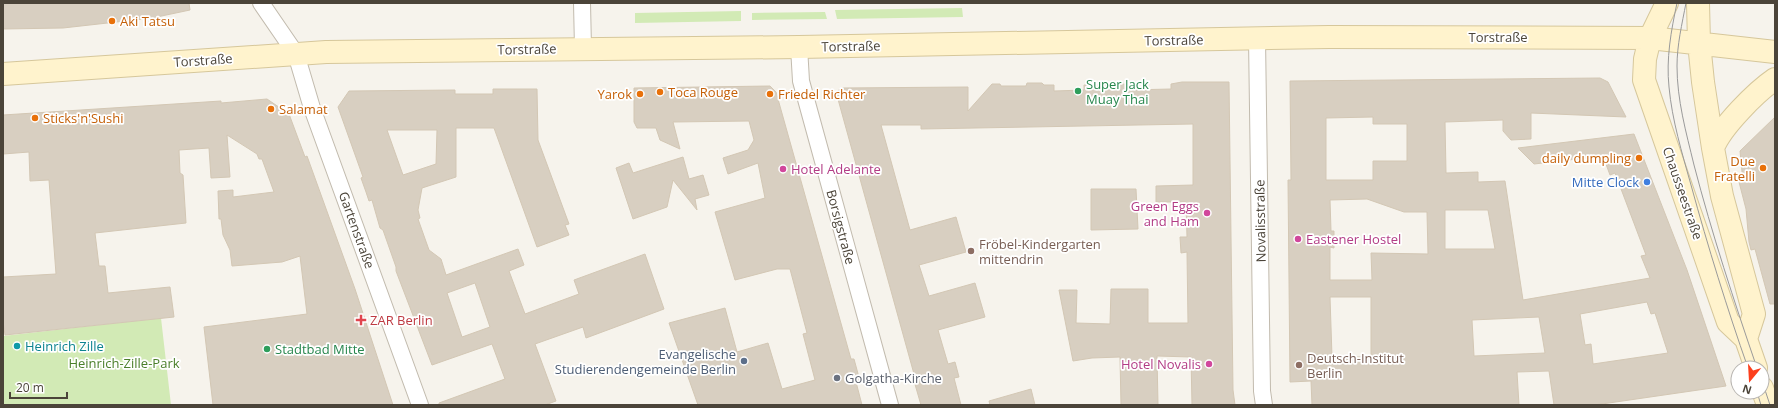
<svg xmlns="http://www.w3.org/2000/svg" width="1778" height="408" viewBox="0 0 1778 408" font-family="'Open Sans',sans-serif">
<rect width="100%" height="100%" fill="#f6f3ec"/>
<path fill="#d2eab5" d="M 962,8 L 963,17 L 837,19 L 835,10 Z
M 741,11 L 741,21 L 635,23 L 635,13 Z
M 825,12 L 827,19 L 752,20 L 752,13 Z
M 161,318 L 171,405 L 3,405 L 3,336 Z"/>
<path fill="#d8cfc1" stroke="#d3c7b4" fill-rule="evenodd" d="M 3,3 L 189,3 L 190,10 L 152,18 L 63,28 L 3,29 Z
M 1600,78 L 1608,82 L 1626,117 L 1531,113 L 1531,139 L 1511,140 L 1503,131 L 1503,120 L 1445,122 L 1446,173 L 1478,172 L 1478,182 L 1505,181 L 1523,300 L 1650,278 L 1641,256 L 1646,255 L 1615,173 L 1610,175 L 1603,156 L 1534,164 L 1518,148 L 1634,134 L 1687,270 L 1726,386 L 1595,405 L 1554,405 L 1549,371 L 1517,372 L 1519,405 L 1312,405 L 1311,381 L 1290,382 L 1288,180 L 1291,180 L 1290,81 ZM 1373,117 L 1373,124 L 1407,124 L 1407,161 L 1373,161 L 1373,180 L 1326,180 L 1326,118 ZM 1367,199 L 1404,212 L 1427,212 L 1428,254 L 1371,253 L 1372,280 L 1330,280 L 1330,247 L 1334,248 L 1334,231 L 1331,231 L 1330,200 ZM 1445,210 L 1488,210 L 1495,249 L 1445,249 ZM 1330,297 L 1371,297 L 1371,357 L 1332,357 ZM 1647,302 L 1651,314 L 1655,313 L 1668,353 L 1593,364 L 1591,344 L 1585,345 L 1580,314 ZM 1539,317 L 1545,353 L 1474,356 L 1472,320 Z
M 1182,82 L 1229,82 L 1233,390 L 1235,405 L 1192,405 L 1191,357 L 1157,356 L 1158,405 L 1121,405 L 1120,357 L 1092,358 L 1073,361 L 1059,290 L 1077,290 L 1076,323 L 1110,324 L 1111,289 L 1148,289 L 1148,323 L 1188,323 L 1187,252 L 1181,253 L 1180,237 L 1187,237 L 1186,202 L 1156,202 L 1156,186 L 1193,185 L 1193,124 L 921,129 L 921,125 L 881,125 L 910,230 L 956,217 L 966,252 L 919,265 L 929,296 L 975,283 L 985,317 L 938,330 L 948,364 L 955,362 L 959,377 L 954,378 L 961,405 L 921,405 L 912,374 L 914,374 L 836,92 L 842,88 L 968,87 L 968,111 L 992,84 L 1000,84 L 1001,86 L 1026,86 L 1027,83 L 1042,83 L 1044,85 L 1054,85 L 1054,91 L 1084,90 L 1084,85 L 1130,84 L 1130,90 L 1171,89 L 1171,84 Z
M 770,86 L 776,92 L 851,359 L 854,359 L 860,381 L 856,382 L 862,405 L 698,405 L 669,323 L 725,308 L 737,352 L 768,343 L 782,389 L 815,380 L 803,334 L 807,333 L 790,269 L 777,269 L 735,280 L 715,212 L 765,198 L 758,163 L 728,174 L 723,158 L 748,150 L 754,140 L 749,121 L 673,122 L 680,149 L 660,140 L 656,128 L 637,128 L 634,122 L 634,88 Z
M 493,89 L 537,89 L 538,140 L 569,224 L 565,225 L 569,235 L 537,247 L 494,128 L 456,128 L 456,177 L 422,188 L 418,210 L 420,218 L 418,219 L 429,250 L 441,259 L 446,275 L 518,249 L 524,265 L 509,271 L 525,314 L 579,294 L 574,280 L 645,254 L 664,309 L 586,338 L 583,327 L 535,344 L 556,401 L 545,405 L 439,405 L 439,403 L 505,379 L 492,344 L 432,365 L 396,271 L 396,267 L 383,230 L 380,228 L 372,200 L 369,201 L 366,192 L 361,178 L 363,177 L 338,107 L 349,91 L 455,90 L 455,94 L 493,94 ZM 387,130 L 437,130 L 436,164 L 403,175 ZM 475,283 L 490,327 L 462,337 L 447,293 Z
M 267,99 L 289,114 L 305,157 L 307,156 L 355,289 L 393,405 L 213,405 L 204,327 L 307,314 L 300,256 L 282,262 L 232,266 L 230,250 L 223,235 L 221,219 L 219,219 L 218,191 L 233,190 L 233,197 L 274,192 L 262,159 L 259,159 L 257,154 L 227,135 L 230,177 L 211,178 L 209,148 L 179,150 L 180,173 L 183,175 L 186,223 L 95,233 L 99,266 L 105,266 L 108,293 L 170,287 L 174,317 L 5,335 L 3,322 L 3,277 L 56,274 L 49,180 L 30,181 L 29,152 L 3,154 L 3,115 L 221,101 L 221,103 Z
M 1775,117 L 1775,304 L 1770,304 L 1755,249 L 1751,250 L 1749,242 L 1746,209 L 1739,182 L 1743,182 L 1740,151 Z
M 683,157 L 689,179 L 703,175 L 709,195 L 695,199 L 697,210 L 673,180 L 667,207 L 633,219 L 616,168 L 629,163 L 633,173 Z
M 1091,189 L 1136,189 L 1138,229 L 1091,230 Z
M 1031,389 L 1035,405 L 990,405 L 989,401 Z"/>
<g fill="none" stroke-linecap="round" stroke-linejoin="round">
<defs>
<path id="street" d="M 261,3 L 296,54 L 312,108 L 420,405
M 582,3 L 583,48
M 1257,38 L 1262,391 L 1264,405
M 799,47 L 801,81 L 890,405"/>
<path id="secondary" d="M 1667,3 L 1650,38 L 1645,59 L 1644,80 L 1728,322 L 1746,339 L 1756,368
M 1698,3 L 1699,43 L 1703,82 L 1713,148 L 1722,196 L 1754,314 L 1746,339
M 3,74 L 326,52 L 799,47 L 1329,37 L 1650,38 L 1775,52
M 1713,148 C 1721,127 1756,92 1775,79
M 1762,388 L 1768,405"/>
</defs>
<use href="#street" stroke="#c2bbae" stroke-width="18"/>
<use href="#secondary" stroke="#d6c79b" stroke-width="24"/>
<use href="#street" stroke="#fff" stroke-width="16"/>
<use href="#secondary" stroke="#fff3cd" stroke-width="22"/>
<path stroke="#9a9a9a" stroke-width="1" d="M 1677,3 C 1671,31 1666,59 1669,87 C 1672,120 1682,153 1691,185 C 1708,247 1727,308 1748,368
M 1686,3 C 1682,24 1677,45 1677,66 C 1677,100 1686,132 1694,165 C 1712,234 1734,301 1757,368
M 1762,381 L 1770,405
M 1757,392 L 1761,405"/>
</g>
<g fill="#e8710a" stroke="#fff" stroke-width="1.5">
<circle cx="112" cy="21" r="4"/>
<circle cx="660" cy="92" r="4"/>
<circle cx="640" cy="94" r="4"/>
<circle cx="770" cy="94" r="4"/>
<circle cx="271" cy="109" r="4"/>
<circle cx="35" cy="118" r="4"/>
<circle cx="1639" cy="158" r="4"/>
<circle cx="1763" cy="168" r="4"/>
</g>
<g fill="#2e9e5b" stroke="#fff" stroke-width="1.5">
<circle cx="1078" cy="91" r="4"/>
<circle cx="267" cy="349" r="4"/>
</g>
<g fill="#d1479c" stroke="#fff" stroke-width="1.5">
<circle cx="783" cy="169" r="4"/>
<circle cx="1207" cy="213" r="4"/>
<circle cx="1298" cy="239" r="4"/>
<circle cx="1209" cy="364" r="4"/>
</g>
<circle fill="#3f7fe0" stroke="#fff" stroke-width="1.5" cx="1647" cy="182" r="4"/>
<g fill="#8d6e63" stroke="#fff" stroke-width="1.5">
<circle cx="971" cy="251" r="4"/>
<circle cx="1299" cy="365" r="4"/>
</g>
<path fill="#e0444e" stroke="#fff" stroke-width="1.5" d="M359 314h4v4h4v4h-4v4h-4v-4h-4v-4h4z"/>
<circle fill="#0f9aa8" stroke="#fff" stroke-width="1.5" cx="17" cy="346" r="4"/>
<circle fill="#5c6f8a" stroke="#fff" stroke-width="1.5" cx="744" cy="361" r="4"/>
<circle fill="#6b7280" stroke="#fff" stroke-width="1.5" cx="837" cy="378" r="4"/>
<g text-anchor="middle" stroke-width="3.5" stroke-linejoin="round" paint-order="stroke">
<g font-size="13" fill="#c56008" stroke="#fff" text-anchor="start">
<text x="120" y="26">Aki Tatsu</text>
<text x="668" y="97">Toca Rouge</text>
<text x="632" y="99" text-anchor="end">Yarok</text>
<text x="778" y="99">Friedel Richter</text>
<text x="279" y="114">Salamat</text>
<text x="43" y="123">Sticks'n'Sushi</text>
<text x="1631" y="163" text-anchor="end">daily dumpling</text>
<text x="1755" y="166" text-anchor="end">Due<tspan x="1755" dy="15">Fratelli</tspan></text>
</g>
<g font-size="13" fill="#4b4439" stroke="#fff">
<text x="1498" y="42">Torstraße</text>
<text transform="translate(1174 40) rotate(-1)" y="5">Torstraße</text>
<text transform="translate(851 46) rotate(-1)" y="5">Torstraße</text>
<text transform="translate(527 49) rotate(-1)" y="5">Torstraße</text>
<text transform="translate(203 60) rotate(-4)" y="5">Torstraße</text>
<text transform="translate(1683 193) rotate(71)" y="5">Chausseestraße</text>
<text transform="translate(1260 221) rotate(-91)" y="5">Novalisstraße</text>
<text transform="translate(841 227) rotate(75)" y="5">Borsigstraße</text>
<text transform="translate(357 230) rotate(70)" y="5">Gartenstraße</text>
</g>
<g font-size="13" fill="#27864d" stroke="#fff" text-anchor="start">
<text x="1086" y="89">Super Jack<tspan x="1086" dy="15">Muay Thai</tspan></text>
<text x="275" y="354">Stadtbad Mitte</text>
</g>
<g font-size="13" fill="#b23c85" stroke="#fff" text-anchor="start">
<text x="791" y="174">Hotel Adelante</text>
<text x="1199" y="211" text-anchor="end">Green Eggs<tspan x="1199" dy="15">and Ham</tspan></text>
<text x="1306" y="244">Eastener Hostel</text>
<text x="1201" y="369" text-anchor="end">Hotel Novalis</text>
</g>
<g font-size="13" fill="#366cbe" stroke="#fff" text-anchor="end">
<text x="1639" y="187">Mitte Clock</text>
</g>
<g font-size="13" fill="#785e54" stroke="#fff" text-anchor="start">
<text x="979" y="249">Fröbel-Kindergarten<tspan x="979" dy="15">mittendrin</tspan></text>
<text x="1307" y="363">Deutsch-Institut<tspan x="1307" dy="15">Berlin</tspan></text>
</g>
<g font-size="13" fill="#be3a42" stroke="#fff" text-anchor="start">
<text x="370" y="325">ZAR Berlin</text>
</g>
<g font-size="13" fill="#0d838f" stroke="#fff" text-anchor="start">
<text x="25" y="351">Heinrich Zille</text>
</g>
<g font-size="13" fill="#4e5e75" stroke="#fff" text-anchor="end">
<text x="736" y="359">Evangelische<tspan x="736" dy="15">Studierendengemeinde Berlin</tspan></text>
</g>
<g font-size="13" fill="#4a7f2a" stroke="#fff">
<text x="124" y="368">Heinrich-Zille-Park</text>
</g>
<g font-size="13" fill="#5b616d" stroke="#fff" text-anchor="start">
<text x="845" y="383">Golgatha-Kirche</text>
</g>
</g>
<rect width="1778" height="408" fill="none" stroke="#4b4439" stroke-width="8"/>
<g transform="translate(1750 380) rotate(198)"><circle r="19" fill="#ffffff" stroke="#b7b4b0"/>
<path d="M0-3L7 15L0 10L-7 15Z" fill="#fc3f1d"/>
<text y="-6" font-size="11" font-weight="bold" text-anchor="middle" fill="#4b4439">N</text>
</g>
<path d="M10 392v6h57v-6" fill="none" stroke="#4b4439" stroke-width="2"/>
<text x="16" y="392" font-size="12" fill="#4b4439" stroke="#ffffff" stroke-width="3" paint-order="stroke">20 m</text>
</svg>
